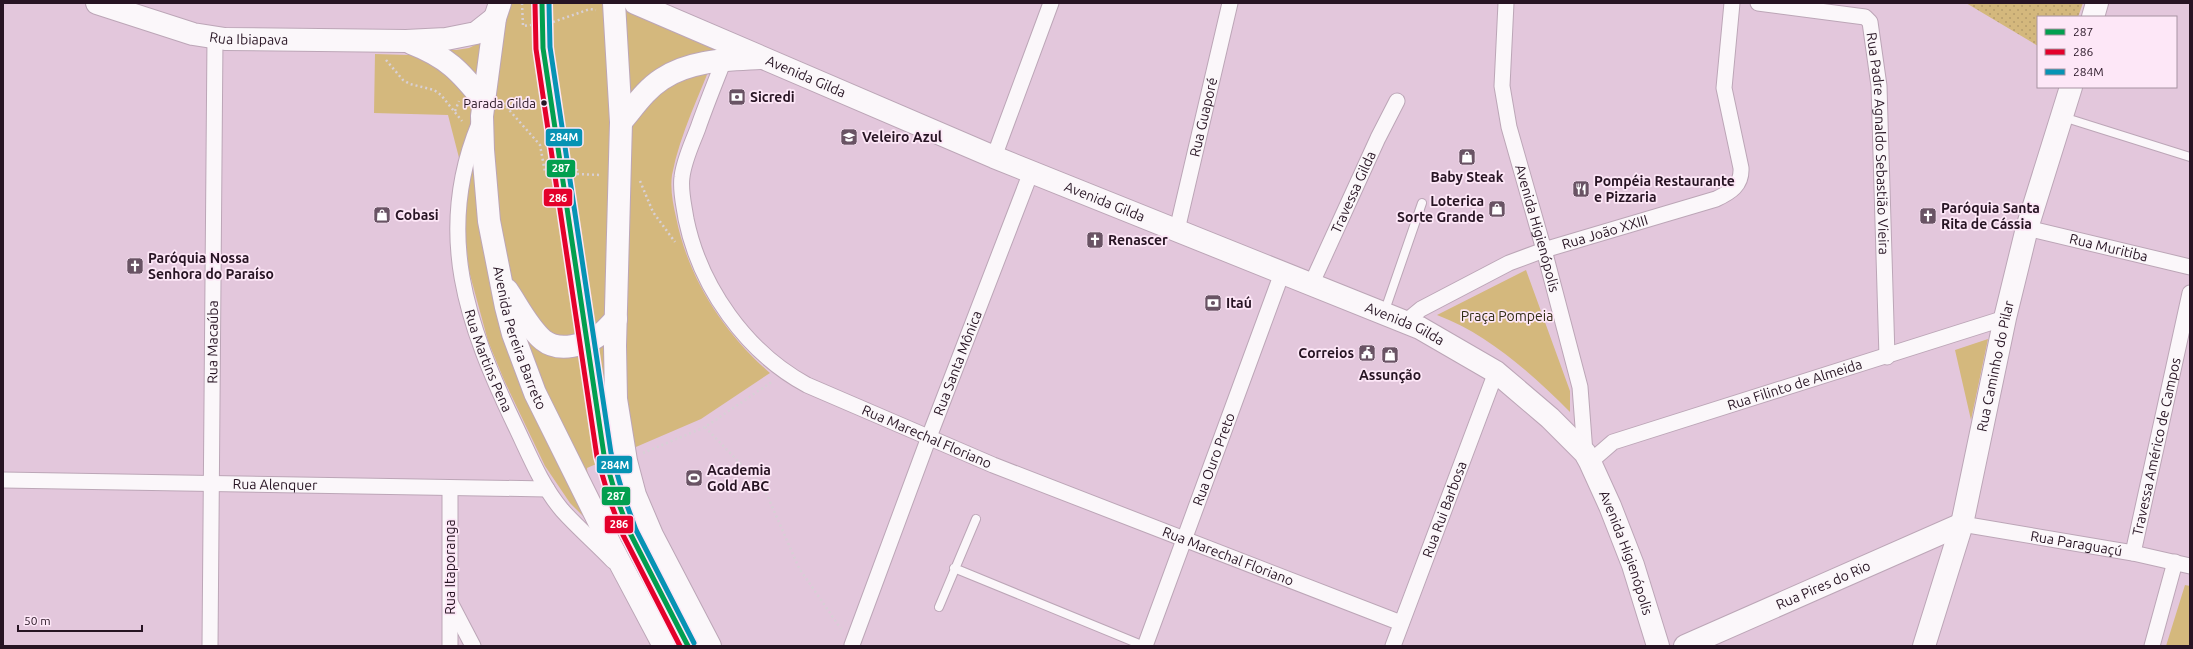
<svg xmlns="http://www.w3.org/2000/svg" width="2193" height="649" viewBox="0 0 2193 649" font-family="Ubuntu,sans-serif">
<defs>
<pattern id="grass-dots" width="8" height="8" patternUnits="userSpaceOnUse"><rect width="8" height="8" fill="#d4b87d"/><path d="M2 2h.1M6 6h.1" fill="none" stroke="#b69d6c" stroke-width="1.8" stroke-linecap="round"/></pattern>
</defs>
<rect width="100%" height="100%" fill="#e3c7dc"/>
<path fill="url(#grass-dots)" d="M 1966,3 L 2083,3 L 2078,17 L 2038,17 L 2038,46 Z"/>
<path fill="#d4b87d" d="M 508,3 L 612,3 L 729,52 L 716,52 C 701,92 680,133 672,175 C 670,189 673,204 676,217 C 688,278 723,332 770,373 L 701,419 L 587,468 L 592,525 L 570,503 L 545,466 L 504,380 L 488,341 L 469,271 L 466,242 L 466,185 L 448,115 L 374,113 L 375,54 L 407,55 L 430,48 L 456,50 L 469,48 L 485,40 Z
M 1526,270 L 1570,391 L 1570,412 C 1532,374 1488,334 1437,315 Z
M 1988,339 L 1971,420 L 1955,350 Z
M 2185,585 L 2190,586 L 2190,646 L 2166,646 Z"/>
<g fill="none" stroke-linecap="round" stroke-linejoin="round">
<defs>
<path id="service" d="M 542,3 L 543,48 L 604,455 L 617,499 L 630,533 L 688,646
M 2063,117 L 2190,157
M 1384,313 L 1422,203
M 605,472 L 609,526
M 954,568 L 1144,646
M 939,607 L 976,519"/>
<g id="minor">
<path id="s1" d="M 1506,3 L 1502,86 L 1509,127 L 1544,250 L 1580,387 L 1585,453"/>
<path id="s2" d="M 1758,3 L 1865,17 L 1870,22 L 1879,86 L 1887,357"/>
<path id="s3" d="M 724,60 C 715,83 706,105 698,128 C 692,144 684,160 682,177 C 680,191 684,205 686,219 C 700,287 746,352 807,385 L 993,465 L 1401,623"/>
<path id="s4" d="M 479,124 C 434,233 467,325 515,425 C 529,454 541,485 562,510 C 578,528 597,544 613,561"/>
<path d="M 994,157 L 1051,3"/>
<path id="s5" d="M 2027,228 L 2190,267"/>
<path id="s6" d="M 1177,230 L 1230,3"/>
<path id="s7" d="M 1311,285 L 1378,138 L 1397,101"/>
<path id="s8" d="M 1404,323 L 1421,309 L 1509,263 L 1544,250 L 1716,199 C 1731,192 1742,185 1741,168 L 1724,88 L 1732,3"/>
<path id="s9" d="M 1590,462 L 1613,442 L 2005,318"/>
<path id="s10" d="M 3,480 L 547,489"/>
<path id="s11" d="M 1962,524 L 2133,553 L 2190,566"/>
<path id="s12" d="M 2133,553 L 2190,293"/>
<path d="M 451,604 L 473,646"/>
<path id="s13" d="M 852,645 L 929,437 L 1031,172"/>
<path id="s14" d="M 210,646 L 215,38"/>
<path d="M 450,646 L 450,489"/>
<path id="s15" d="M 1145,646 L 1282,273"/>
<path id="s16" d="M 1393,646 L 1496,372"/>
<path d="M 2152,646 L 2175,562"/>
</g>
<g id="secondary">
<path id="s17" d="M 97,3 L 193,34 L 225,39 L 406,41 L 446,39 L 476,33 L 495,18"/>
<path d="M 2093,17 L 2097,3"/>
<path d="M 411,43 C 447,57 460,71 484,101"/>
<path id="s18" d="M 1685,646 L 1962,524"/>
<path id="s19" d="M 1924,646 L 1962,524 L 2005,318 L 2027,228 L 2071,87"/>
</g>
<g id="primary">
<path id="s20" d="M 500,3 L 495,18 L 482,116 L 483,150 L 489,221 L 506,307 L 513,334 L 535,393 L 611,546 L 664,646"/>
<path d="M 614,3 L 621,122 L 615,346 L 616,399 L 626,461 L 635,495 L 652,535 L 710,646"/>
<path id="s21" d="M 635,3 L 994,157 L 1420,328 L 1496,372 L 1550,418 L 1585,453 L 1590,462 L 1610,506 L 1633,565 L 1658,646"/>
<path d="M 621,122 C 634,107 645,90 662,79 C 690,60 727,60 760,58"/>
<path d="M 507,290 C 518,306 528,327 543,340 C 559,353 586,345 601,334 C 606,330 611,324 616,319"/>
</g>
</defs>
<use href="#service" stroke="#bca6b7" stroke-width="10"/>
<use href="#minor" stroke="#bca6b7" stroke-width="17"/>
<use href="#secondary" stroke="#bca6b7" stroke-width="24"/>
<use href="#primary" stroke="#bca6b7" stroke-width="24"/>
<path stroke="#d8d0d6" stroke-width="2.5" stroke-dasharray="2 3" stroke-linecap="butt" d="M 522,3 L 523,26 L 531,25
M 553,22 L 590,9 L 596,10
M 386,60 L 403,80 L 410,84 L 434,90 L 441,95 L 462,121
M 503,103 L 540,145 L 545,172 L 551,171
M 455,111 L 459,101
M 573,168 L 577,168 L 577,174 L 601,175
M 640,181 L 653,212 L 675,242
M 705,427 L 764,488 L 799,568 L 841,629
M 643,453 L 705,427 L 773,381"/>
<use href="#service" stroke="#fbf7fa" stroke-width="8"/>
<use href="#minor" stroke="#fbf7fa" stroke-width="15"/>
<use href="#secondary" stroke="#fbf7fa" stroke-width="22"/>
<use href="#primary" stroke="#fbf7fa" stroke-width="22"/>
<defs>
<path id="bus-1" d="M 542,3 L 543,48 L 604,455 L 617,499 L 630,533 L 688,646"/>
<path id="bus-2" d="M 535,3 L 536,49 L 597,457 L 610,501 L 623,535 L 680,646"/>
<path id="bus-3" d="M 549,3 L 550,47 L 611,453 L 624,497 L 636,530 L 694,643"/>
</defs>
<use href="#bus-1" stroke="#fde7f7" stroke-width="8"/>
<use href="#bus-2" stroke="#fde7f7" stroke-width="8"/>
<use href="#bus-3" stroke="#fde7f7" stroke-width="8"/>
<use href="#bus-1" stroke="#029f4f" stroke-width="5"/>
<use href="#bus-2" stroke="#e4002b" stroke-width="5"/>
<use href="#bus-3" stroke="#0693b4" stroke-width="5"/>
</g>
<defs>
<symbol id="bank-square" viewBox="-11 -11 22 22"><rect x="-9" y="-9" width="18" height="18" rx="4" fill="#695364" stroke="#fde7f7"/><path d="M-6-4H6V4H-6ZM0-2.3a2.3 2.3 0 1 0 0 4.6a2.3 2.3 0 1 0 0-4.6Z" fill="#fff"/></symbol>
<symbol id="school-square" viewBox="-11 -11 22 22"><rect x="-9" y="-9" width="18" height="18" rx="4" fill="#695364" stroke="#fde7f7"/><path d="M0-5L7-2L0 1L-7-2ZM-4 1L0 2.5L4 1V4Q0 6-4 4Z" fill="#fff"/></symbol>
<symbol id="shop-square" viewBox="-11 -11 22 22"><rect x="-9" y="-9" width="18" height="18" rx="4" fill="#695364" stroke="#fde7f7"/><path d="M-5-2.5h2.3a2.7 3.5 0 0 1 5.4 0H5L5.5 6h-11ZM-1.5-2.5h3a1.5 2.3 0 0 0-3 0Z" fill="#fff"/></symbol>
<symbol id="restaurant-square" viewBox="-11 -11 22 22"><rect x="-9" y="-9" width="18" height="18" rx="4" fill="#695364" stroke="#fde7f7"/><path d="M-5-6h1v4h1v-4h1v4h1v-4h1v5L-1.5 .5V6h-2V.5L-5-1ZM5-6V6H3V1.5H1.5Q1.5-4 5-6Z" fill="#fff"/></symbol>
<symbol id="church-square" viewBox="-11 -11 22 22"><rect x="-9" y="-9" width="18" height="18" rx="4" fill="#695364" stroke="#fde7f7"/><path d="M-1.2-6h2.4v3.5h3.3v2.4h-3.3V6h-2.4V-.1h-3.3v-2.4h3.3Z" fill="#fff"/></symbol>
<symbol id="civic-square" viewBox="-11 -11 22 22"><rect x="-9" y="-9" width="18" height="18" rx="4" fill="#695364" stroke="#fde7f7"/><path d="M-.6-6.5H3V-4.5H.6V-3L4-1V1h2V6H-6V1h2V-1L-.6-3ZM-1.2 2.5V6h2.4V2.5Z" fill="#fff"/></symbol>
<symbol id="stadium-square" viewBox="-11 -11 22 22"><rect x="-9" y="-9" width="18" height="18" rx="4" fill="#695364" stroke="#fde7f7"/><path d="M0-5a6.5 5 0 1 0 0 10a6.5 5 0 1 0 0-10ZM-3.5-1.8h7v3.6h-7Z" fill="#fff"/></symbol>
</defs>
<g fill-rule="evenodd">
<use href="#bank-square" x="727" y="87" width="20" height="20"/>
<use href="#school-square" x="839" y="127" width="20" height="20"/>
<use href="#shop-square" x="1457" y="147" width="20" height="20"/>
<use href="#restaurant-square" x="1571" y="179" width="20" height="20"/>
<use href="#shop-square" x="1487" y="199" width="20" height="20"/>
<use href="#shop-square" x="372" y="205" width="20" height="20"/>
<use href="#church-square" x="1918" y="206" width="20" height="20"/>
<use href="#church-square" x="1085" y="230" width="20" height="20"/>
<use href="#church-square" x="125" y="256" width="20" height="20"/>
<use href="#bank-square" x="1203" y="293" width="20" height="20"/>
<use href="#civic-square" x="1357" y="343" width="20" height="20"/>
<use href="#shop-square" x="1380" y="345" width="20" height="20"/>
<use href="#stadium-square" x="684" y="468" width="20" height="20"/>
</g>
<circle fill="#271423" stroke="#fde7f7" stroke-width="1.5" cx="544" cy="103" r="3.5"/>
<g text-anchor="middle" stroke-width="3.5" stroke-linejoin="round" paint-order="stroke">
<g font-size="13" fill="#271423" stroke="#fde7f7" text-anchor="end">
<text x="536" y="108">Parada Gilda</text>
</g>
<g font-size="14" fill="#271423" stroke="#fde7f7">
<text dy="5" stroke="none"><textPath href="#s17" startOffset="157">Rua Ibiapava</textPath></text>
<text dy="5" stroke="none"><textPath href="#s21" startOffset="186">Avenida Gilda</textPath></text>
<text dy="5" stroke="none"><textPath href="#s6" startOffset="116">Rua Guaporé</textPath></text>
<text dy="5" stroke="none"><textPath href="#s2" startOffset="237">Rua Padre Agnaldo Sebastião Vieira</textPath></text>
<text dy="5" stroke="none"><textPath href="#s7" startOffset="102">Travessa Gilda</textPath></text>
<text dy="5" stroke="none"><textPath href="#s21" startOffset="510">Avenida Gilda</textPath></text>
<text dy="5" stroke="none"><textPath href="#s1" startOffset="230">Avenida Higienópolis</textPath></text>
<text dy="5" stroke="none"><textPath href="#s8" startOffset="222">Rua João XXIII</textPath></text>
<text dy="5" stroke="none"><textPath href="#s5" startOffset="84">Rua Muritiba</textPath></text>
<text dy="5" stroke="none"><textPath href="#s21" startOffset="834">Avenida Gilda</textPath></text>
<text dy="5" stroke="none"><textPath href="#s20" startOffset="341">Avenida Pereira Barreto</textPath></text>
<text dy="5" stroke="none"><textPath href="#s14" startOffset="304">Rua Macaúba</textPath></text>
<text dy="5" stroke="none"><textPath href="#s4" startOffset="244">Rua Martins Pena</textPath></text>
<text dy="5" stroke="none"><textPath href="#s13" startOffset="301">Rua Santa Mônica</textPath></text>
<text dy="5" stroke="none"><textPath href="#s19" startOffset="289">Rua Caminho do Pilar</textPath></text>
<text dy="5" stroke="none"><textPath href="#s9" startOffset="221">Rua Filinto de Almeida</textPath></text>
<text dy="5" stroke="none"><textPath href="#s3" startOffset="509">Rua Marechal Floriano</textPath></text>
<text dy="5" stroke="none"><textPath href="#s12" startOffset="109">Travessa Américo de Campos</textPath></text>
<text dy="5" stroke="none"><textPath href="#s15" startOffset="199">Rua Ouro Preto</textPath></text>
<text dy="5" stroke="none"><textPath href="#s10" startOffset="272">Rua Alenquer</textPath></text>
<text dy="5" stroke="none"><textPath href="#s16" startOffset="146">Rua Rui Barbosa</textPath></text>
<text dy="5" stroke="none"><textPath href="#s11" startOffset="116">Rua Paraguaçú</textPath></text>
<text dy="5" stroke="none"><textPath href="#s21" startOffset="1166">Avenida Higienópolis</textPath></text>
<text dy="5" stroke="none"><textPath href="#s3" startOffset="833">Rua Marechal Floriano</textPath></text>
<text transform="translate(450 567) rotate(-90)" y="5">Rua Itaporanga</text>
<text dy="5" stroke="none"><textPath href="#s18" startOffset="151">Rua Pires do Rio</textPath></text>
</g>
<g font-size="14" font-weight="bold" fill="#271423" stroke="#fde7f7" text-anchor="start">
<text x="750" y="102">Sicredi</text>
<text x="862" y="142">Veleiro Azul</text>
<text x="1467" y="182" text-anchor="middle">Baby Steak</text>
<text x="1594" y="186">Pompéia Restaurante<tspan x="1594" dy="16">e Pizzaria</tspan></text>
<text x="1484" y="206" text-anchor="end">Loterica<tspan x="1484" dy="16">Sorte Grande</tspan></text>
<text x="1941" y="213">Paróquia Santa<tspan x="1941" dy="16">Rita de Cássia</tspan></text>
<text x="395" y="220">Cobasi</text>
<text x="1108" y="245">Renascer</text>
<text x="148" y="263">Paróquia Nossa<tspan x="148" dy="16">Senhora do Paraíso</tspan></text>
<text x="1226" y="308">Itaú</text>
<text x="1354" y="358" text-anchor="end">Correios</text>
<text x="1390" y="380" text-anchor="middle">Assunção</text>
<text x="707" y="475">Academia<tspan x="707" dy="16">Gold ABC</tspan></text>
</g>
<g font-size="14" fill="#322d15" stroke="#fde7f7">
<text x="1507" y="321">Praça Pompeia</text>
</g>
</g>
<g stroke="#fde7f7" stroke-width="1.5">
<rect x="545" y="128" width="38" height="19" rx="4" fill="#0693b4"/>
<rect x="546" y="159" width="30" height="19" rx="4" fill="#029f4f"/>
<rect x="543" y="188" width="30" height="19" rx="4" fill="#e4002b"/>
<rect x="596" y="455" width="37" height="19" rx="4" fill="#0693b4"/>
<rect x="601" y="486" width="30" height="20" rx="4" fill="#029f4f"/>
<rect x="604" y="515" width="30" height="19" rx="4" fill="#e4002b"/>
</g>
<g font-size="11" text-anchor="middle" font-weight="bold" fill="#fff">
<text x="564" y="141">284M</text>
<text x="561" y="172">287</text>
<text x="558" y="202">286</text>
<text x="615" y="469">284M</text>
<text x="616" y="500">287</text>
<text x="619" y="528">286</text>
</g>
<rect width="2193" height="649" fill="none" stroke="#271423" stroke-width="8"/>
<rect x="2037" y="16" width="140" height="72" fill="#fde7f7" stroke="#a793a2"/>
<rect x="2045" y="29" width="20" height="6" fill="#029f4f" stroke="#a793a2"/>
<text x="2073" y="36" font-size="12" fill="#271423">287</text>
<rect x="2045" y="49" width="20" height="6" fill="#e4002b" stroke="#a793a2"/>
<text x="2073" y="56" font-size="12" fill="#271423">286</text>
<rect x="2045" y="69" width="20" height="6" fill="#0693b4" stroke="#a793a2"/>
<text x="2073" y="76" font-size="12" fill="#271423">284M</text>
<path d="M18 625v6h124v-6" fill="none" stroke="#271423" stroke-width="2"/>
<text x="24" y="625" font-size="12" fill="#271423" stroke="#fde7f7" stroke-width="3" paint-order="stroke">50 m</text>
</svg>
